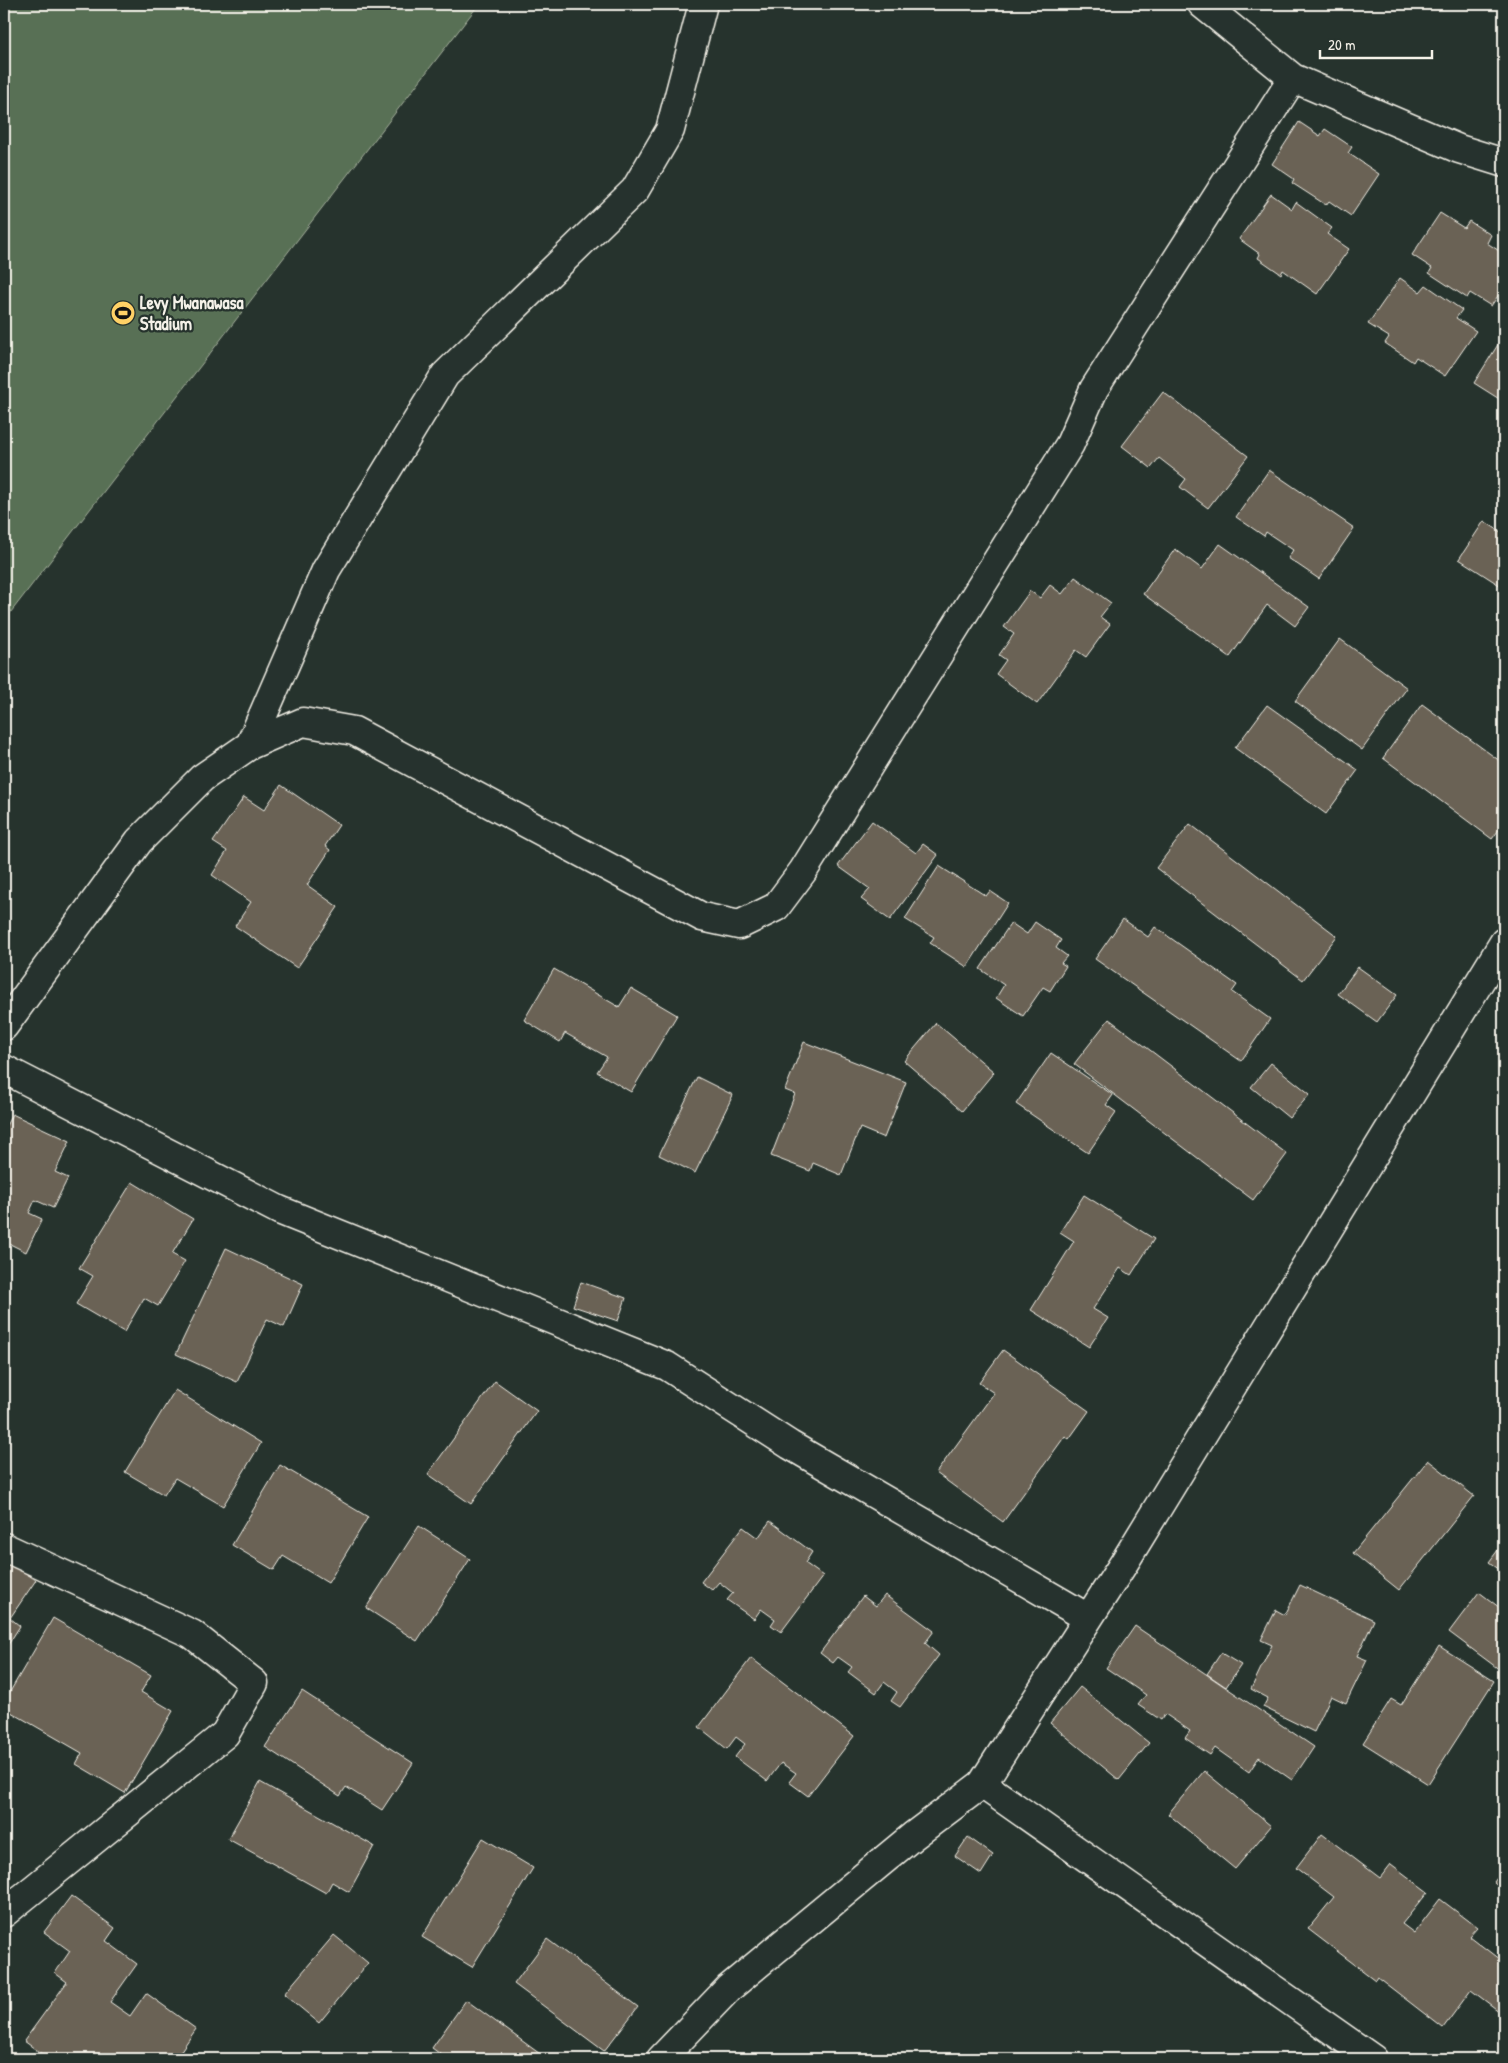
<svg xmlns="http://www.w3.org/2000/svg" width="1508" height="2063" viewBox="0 0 1508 2063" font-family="'Patrick Hand',sans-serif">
<rect width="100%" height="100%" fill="#26332d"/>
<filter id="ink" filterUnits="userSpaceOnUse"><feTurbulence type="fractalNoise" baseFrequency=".02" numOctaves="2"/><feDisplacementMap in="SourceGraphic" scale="10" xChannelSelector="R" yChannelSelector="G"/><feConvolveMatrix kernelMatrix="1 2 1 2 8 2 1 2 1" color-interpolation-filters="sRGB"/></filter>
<g filter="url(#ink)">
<path fill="#587054" stroke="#a6b09e" d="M 4,4 L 479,4 L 4,621 Z"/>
<path fill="#6b6255" stroke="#f4f1e8" d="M 1299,122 L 1320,136 L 1325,129 L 1352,147 L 1348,153 L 1379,174 L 1351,216 L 1329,201 L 1326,205 L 1292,183 L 1294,179 L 1272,164 Z
M 1271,194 L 1292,209 L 1296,202 L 1332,228 L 1327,234 L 1349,249 L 1317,294 L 1283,270 L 1281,274 L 1258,258 L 1260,254 L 1239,239 Z
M 1440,213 L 1464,228 L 1469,221 L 1491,235 L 1487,243 L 1504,254 L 1504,287 L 1491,306 L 1470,293 L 1467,298 L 1429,273 L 1432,268 L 1412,255 Z
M 1400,278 L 1420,292 L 1426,285 L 1462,310 L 1456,318 L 1476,331 L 1445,376 L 1416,357 L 1413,362 L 1385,343 L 1389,337 L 1368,324 Z
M 1504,335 L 1504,402 L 1474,383 Z
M 1163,392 L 1248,456 L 1208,508 L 1180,487 L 1186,479 L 1159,458 L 1151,468 L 1122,446 Z
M 1269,470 L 1354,528 L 1319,579 L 1288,558 L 1293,550 L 1266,532 L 1264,536 L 1236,517 Z
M 1484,521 L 1504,534 L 1504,588 L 1459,559 Z
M 1220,544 L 1309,607 L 1295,626 L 1267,605 L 1230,657 L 1143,594 L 1175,549 L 1202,569 Z
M 1075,577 L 1111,603 L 1100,617 L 1110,624 L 1086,657 L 1076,650 L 1037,704 L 996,674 L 1006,660 L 999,655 L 1014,634 L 1004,627 L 1030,591 L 1040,598 L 1050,585 L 1062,594 Z
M 1340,639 L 1407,688 L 1362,750 L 1295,701 Z
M 1422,704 L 1504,764 L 1504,823 L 1492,839 L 1383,758 Z
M 1267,705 L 1358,770 L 1326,814 L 1235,748 Z
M 281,785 L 339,825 L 325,846 L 330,850 L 307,885 L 338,907 L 297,968 L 235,926 L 251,902 L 212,875 L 227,851 L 213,842 L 244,797 L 264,810 Z
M 872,821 L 916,853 L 923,844 L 938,855 L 890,920 L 861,899 L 870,889 L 838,866 Z
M 1190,824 L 1337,936 L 1303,980 L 1156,868 Z
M 939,866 L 986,896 L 990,891 L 1008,903 L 967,967 L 930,943 L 934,937 L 905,919 Z
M 1123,919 L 1148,937 L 1155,927 L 1237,985 L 1232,992 L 1270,1019 L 1241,1061 L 1095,959 Z
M 1035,922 L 1061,940 L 1056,948 L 1067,956 L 1061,963 L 1066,966 L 1050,991 L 1043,987 L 1023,1016 L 996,998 L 1004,985 L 980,969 L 1011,923 L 1027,934 Z
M 1358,967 L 1397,995 L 1377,1022 L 1338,994 Z
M 554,969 L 619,1007 L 631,988 L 677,1015 L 631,1092 L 597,1072 L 607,1057 L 565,1033 L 560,1042 L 524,1020 Z
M 1109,1019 L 1287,1154 L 1253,1200 L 1074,1064 Z
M 936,1023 L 994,1072 L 962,1111 L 904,1061 Z
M 804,1042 L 906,1082 L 884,1138 L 860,1128 L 841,1175 L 813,1163 L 810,1171 L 771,1156 L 795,1094 L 785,1090 Z
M 1051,1053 L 1113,1095 L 1106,1105 L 1116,1112 L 1088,1153 L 1016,1104 Z
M 1271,1063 L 1310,1094 L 1289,1118 L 1251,1087 Z
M 697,1077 L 733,1095 L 695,1173 L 659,1155 Z
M 12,1114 L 70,1141 L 55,1172 L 68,1178 L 53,1208 L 35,1200 L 29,1213 L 42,1219 L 26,1252 L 10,1244 L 4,1257 L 4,1130 Z
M 132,1182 L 193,1219 L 172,1254 L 185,1261 L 158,1306 L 144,1298 L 124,1332 L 76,1304 L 93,1276 L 79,1268 Z
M 1084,1195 L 1154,1239 L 1131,1275 L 1120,1268 L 1093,1309 L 1108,1318 L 1089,1347 L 1031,1310 L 1074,1241 L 1060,1232 Z
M 226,1248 L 303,1284 L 284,1327 L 267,1319 L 237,1382 L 176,1354 Z
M 581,1282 L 626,1298 L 618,1321 L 573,1306 Z
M 1003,1350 L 1089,1411 L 1069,1439 L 1065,1436 L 1003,1522 L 936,1473 L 994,1393 L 979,1383 Z
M 495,1381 L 537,1411 L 471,1504 L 428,1474 Z
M 175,1390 L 261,1443 L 223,1506 L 175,1478 L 164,1495 L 125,1472 Z
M 1428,1460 L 1474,1496 L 1399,1590 L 1353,1553 Z
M 280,1465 L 368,1517 L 328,1583 L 283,1556 L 274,1570 L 232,1545 Z
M 770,1521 L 812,1552 L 805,1563 L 823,1576 L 781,1632 L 771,1625 L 775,1619 L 761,1609 L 754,1619 L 727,1600 L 733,1593 L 719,1582 L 712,1590 L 701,1582 L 743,1527 L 758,1538 Z
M 419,1526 L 470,1559 L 417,1641 L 366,1608 Z
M 1504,1542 L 1504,1573 L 1489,1562 Z
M 4,1559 L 36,1580 L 10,1618 L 20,1626 L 4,1651 Z
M 1300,1585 L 1374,1620 L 1357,1656 L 1367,1660 L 1346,1703 L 1331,1696 L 1314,1732 L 1263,1707 L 1268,1698 L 1251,1689 L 1272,1645 L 1261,1640 L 1276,1610 L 1285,1615 Z
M 1479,1592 L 1504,1611 L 1504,1673 L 1449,1632 Z
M 885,1595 L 934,1631 L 925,1643 L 939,1655 L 900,1707 L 891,1701 L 897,1692 L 884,1682 L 876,1693 L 848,1672 L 852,1667 L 838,1657 L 833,1663 L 820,1653 L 863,1596 L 876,1606 Z
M 53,1618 L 151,1675 L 141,1692 L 173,1711 L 125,1793 L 76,1764 L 82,1753 L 4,1708 L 4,1702 Z
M 1135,1626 L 1314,1747 L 1292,1780 L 1259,1757 L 1249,1772 L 1215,1748 L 1210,1755 L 1185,1738 L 1190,1731 L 1165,1714 L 1161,1720 L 1138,1705 L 1146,1695 L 1106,1668 Z
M 1439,1646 L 1494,1681 L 1428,1784 L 1363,1743 L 1391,1699 L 1401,1705 Z
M 1221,1653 L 1241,1665 L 1226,1687 L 1207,1674 Z
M 751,1658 L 854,1736 L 808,1796 L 789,1782 L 796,1773 L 781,1763 L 767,1781 L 735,1757 L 745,1744 L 736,1737 L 727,1749 L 699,1727 Z
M 1080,1687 L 1149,1743 L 1119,1780 L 1050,1723 Z
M 302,1691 L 413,1763 L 382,1810 L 346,1787 L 340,1796 L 265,1747 Z
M 1204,1771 L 1271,1826 L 1235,1869 L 1168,1814 Z
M 260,1782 L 374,1846 L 349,1892 L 332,1882 L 326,1893 L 228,1839 Z
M 1322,1834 L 1380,1878 L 1391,1864 L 1428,1892 L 1402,1924 L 1414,1933 L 1440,1899 L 1477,1927 L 1469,1936 L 1504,1963 L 1504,2015 L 1471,1990 L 1443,2028 L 1377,1977 L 1375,1980 L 1308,1929 L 1334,1897 L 1296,1868 Z
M 968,1837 L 993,1855 L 981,1874 L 955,1856 Z
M 483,1838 L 533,1868 L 472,1967 L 422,1937 Z
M 1504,1869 L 1504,1890 L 1494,1882 Z
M 71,1896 L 115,1928 L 106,1941 L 137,1964 L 110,2002 L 130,2016 L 146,1993 L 196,2029 L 178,2055 L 184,2059 L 49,2059 L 24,2041 L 67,1982 L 55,1973 L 70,1951 L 44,1932 Z
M 334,1935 L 368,1963 L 319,2023 L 284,1994 Z
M 547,1939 L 638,2007 L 604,2051 L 514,1984 Z
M 466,2000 L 547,2059 L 447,2059 L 432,2048 Z"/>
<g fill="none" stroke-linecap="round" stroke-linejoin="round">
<defs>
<path id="minor" d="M 1202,4 L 1293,78 L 1459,149 L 1504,163
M 250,745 L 326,570 L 445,375 L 635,190 L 670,130 L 703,4
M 4,1026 L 139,841 L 202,778 L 250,745 L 303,722 L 354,731 L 702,917 L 739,925 L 776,907 L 803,871 L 1070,444 L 1094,389 L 1293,78
M 4,1069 L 279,1210 L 667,1366 L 790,1445 L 1088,1618
M 4,1547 L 192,1634 L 254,1683 L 225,1734 L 4,1913
M 982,1784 L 1373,2059
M 661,2059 L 729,1988 L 913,1836 L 982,1784 L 1124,1563 L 1504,942"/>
</defs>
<use href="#minor" stroke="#f4f1e8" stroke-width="31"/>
<use href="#minor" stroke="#26332d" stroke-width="28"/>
</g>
</g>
<defs>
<symbol id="stadium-disc" viewBox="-11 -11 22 22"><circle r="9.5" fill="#ffd166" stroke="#26332d"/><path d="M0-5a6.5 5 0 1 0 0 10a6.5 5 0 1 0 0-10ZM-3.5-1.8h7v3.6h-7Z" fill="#111"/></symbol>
</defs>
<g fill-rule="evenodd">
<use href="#stadium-disc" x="109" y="299" width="28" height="28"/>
</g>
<g text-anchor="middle" stroke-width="4.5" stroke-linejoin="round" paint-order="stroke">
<g font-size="18" font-weight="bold" fill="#f4f1e8" stroke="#26332d" text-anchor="start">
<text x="140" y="309">Levy Mwanawasa<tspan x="140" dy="21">Stadium</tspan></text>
</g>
</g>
<rect width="1508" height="2063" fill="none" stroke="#26332d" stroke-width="20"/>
<rect x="10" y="10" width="1488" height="2043" fill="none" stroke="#f4f1e8" stroke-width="2" filter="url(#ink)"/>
<path d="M1320 50v8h112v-8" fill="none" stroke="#f4f1e8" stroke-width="2.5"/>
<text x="1328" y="50" font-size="15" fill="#f4f1e8" stroke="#26332d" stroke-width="4" paint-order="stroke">20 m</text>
</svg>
